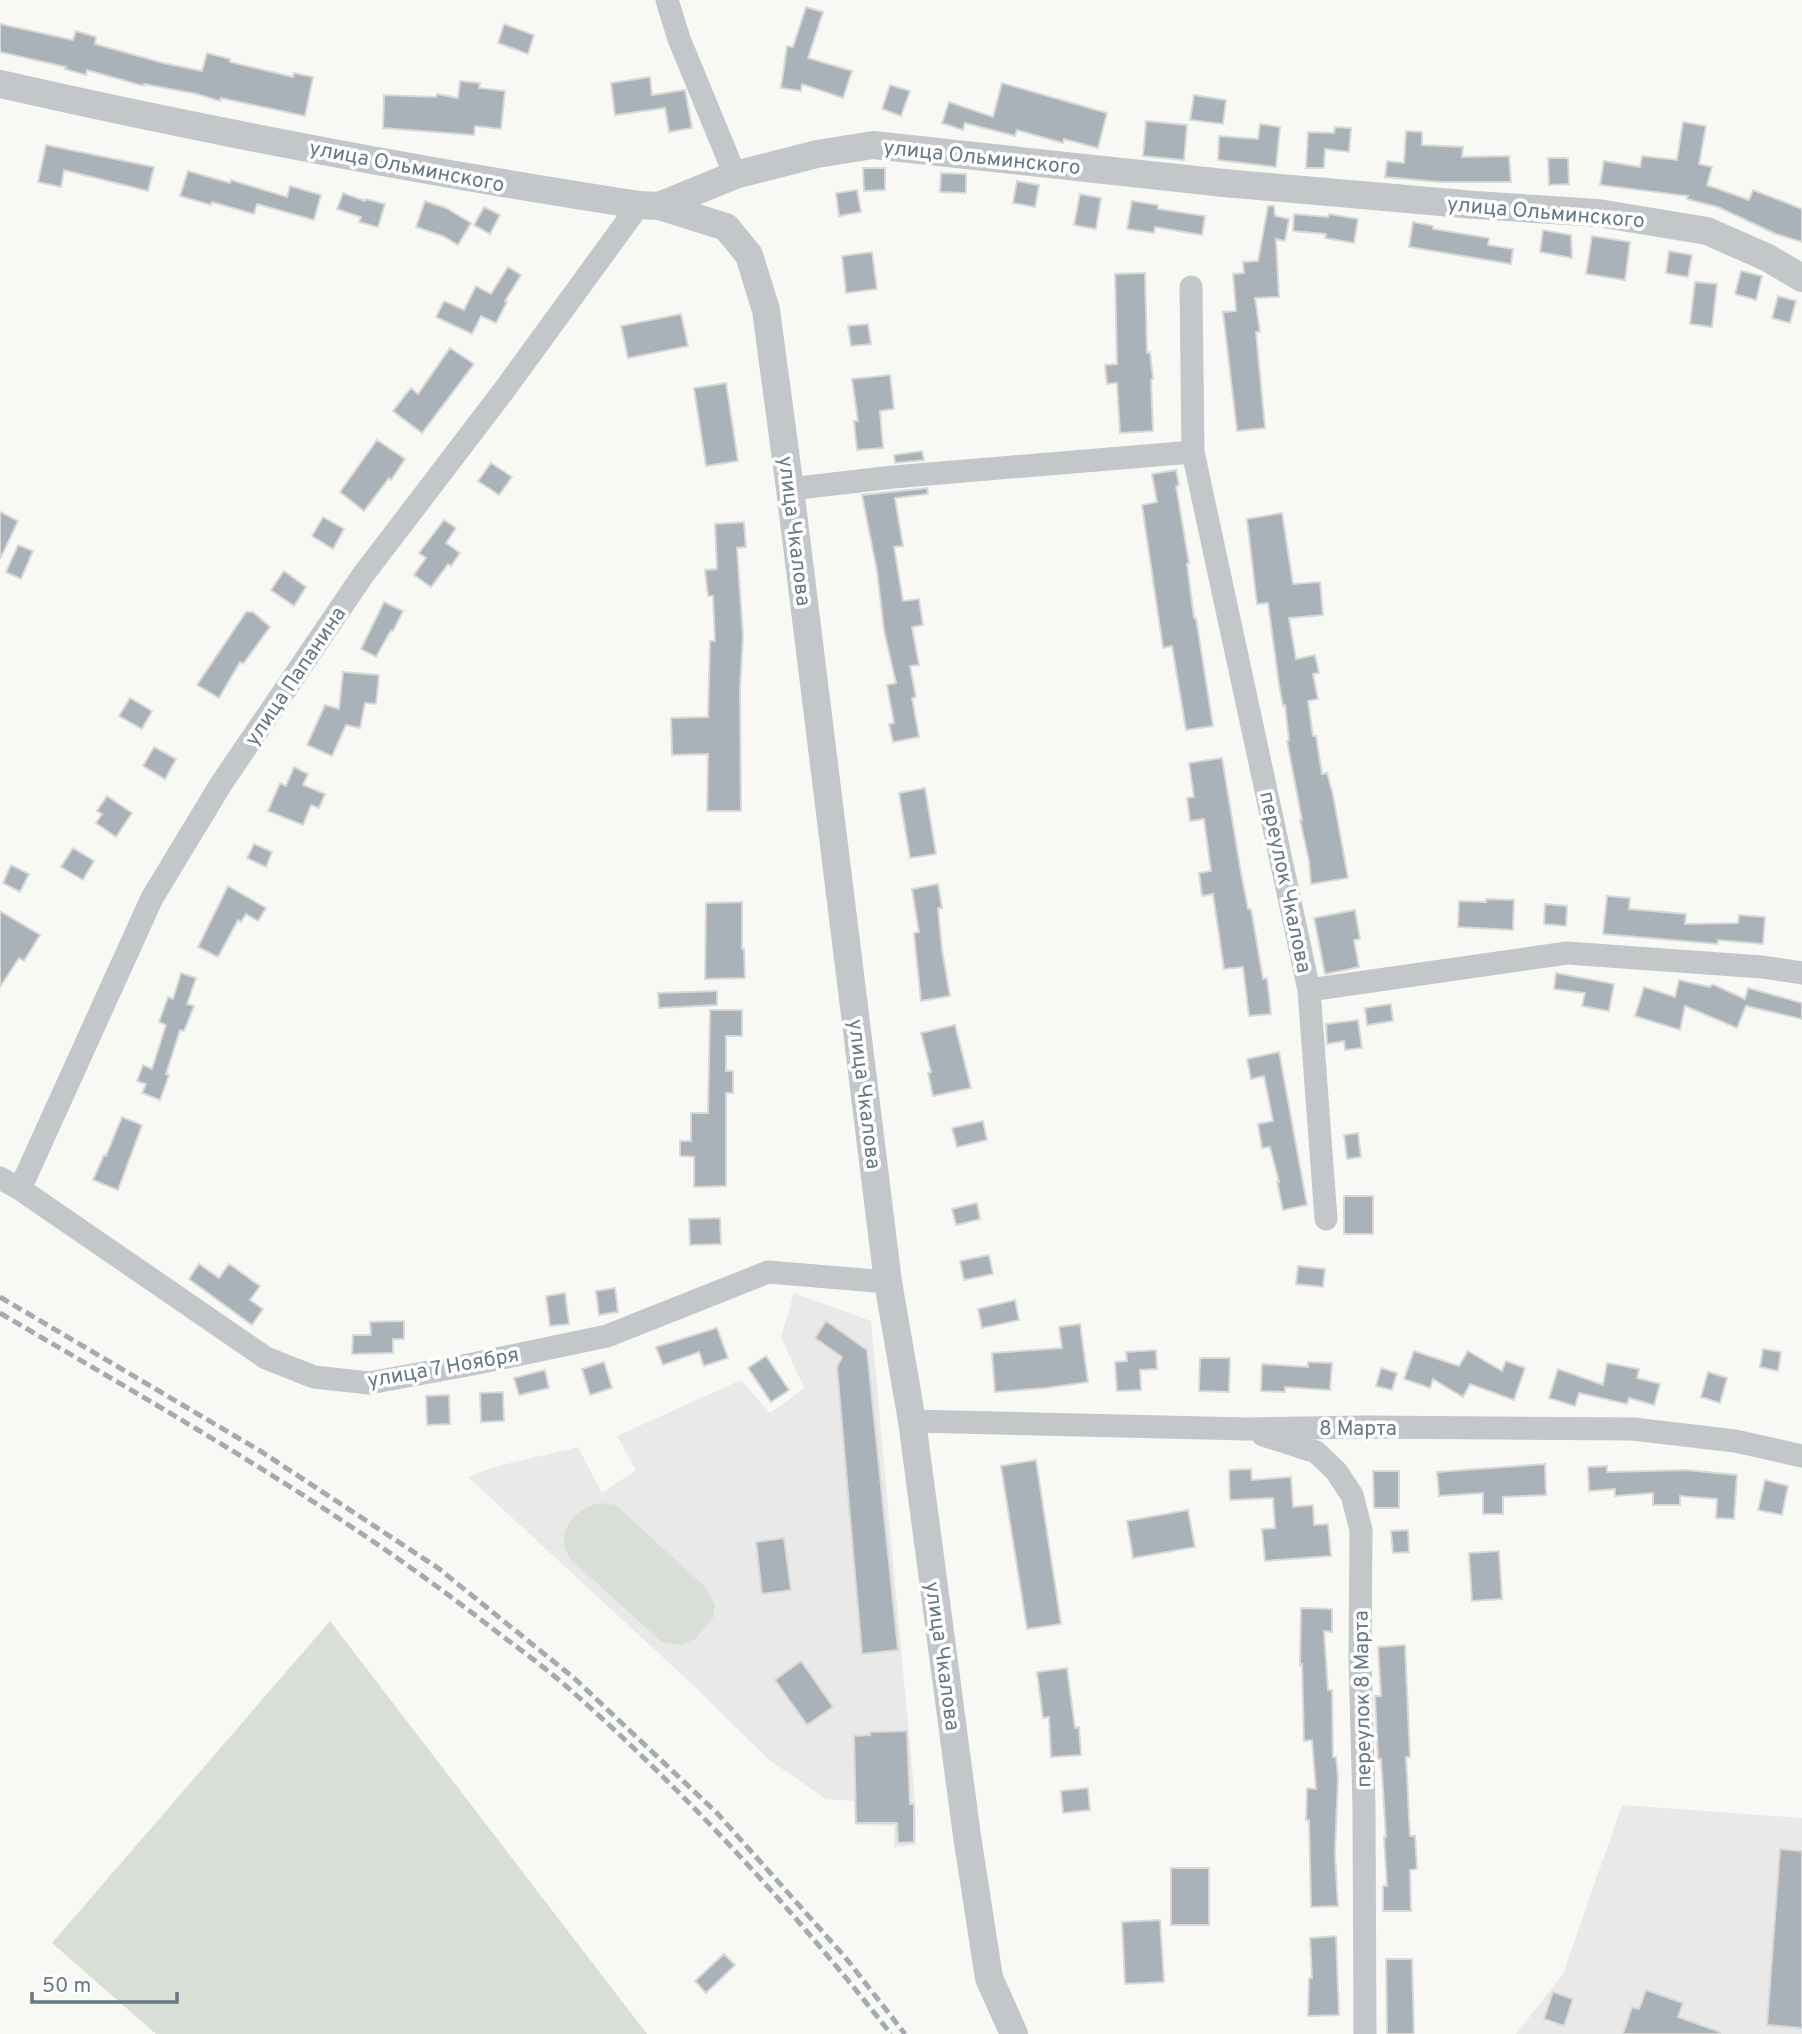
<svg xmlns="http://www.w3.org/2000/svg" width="1802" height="2034" viewBox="0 0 1802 2034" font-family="Overpass,sans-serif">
<rect width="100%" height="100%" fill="#f8f8f5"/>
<path fill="#e8e9e8" d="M 794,1293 L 871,1321 L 915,1801 L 916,1845 L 894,1847 L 894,1826 L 855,1825 L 854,1801 L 826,1799 L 768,1759 L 693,1685 L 468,1477 L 494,1467 L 578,1447 L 602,1493 L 636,1470 L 617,1436 L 741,1380 L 770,1413 L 804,1388 L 781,1337 Z
M 1622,1805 L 1802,1818 L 1802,2034 L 1516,2034 L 1563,1974 Z"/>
<path fill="#d9dfd6" d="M 599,1503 L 616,1505 L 706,1588 L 715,1605 L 713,1618 L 695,1639 L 680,1645 L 662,1642 L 570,1559 C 568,1554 564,1548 564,1543 C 562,1522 582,1507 599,1503 Z
M 330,1621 L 647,2034 L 156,2034 L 52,1943 Z"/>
<path fill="#a9b2b8" stroke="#d9d9d7" stroke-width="2" d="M 806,7 L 823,12 L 808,58 L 852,71 L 843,98 L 802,84 L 801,91 L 781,88 L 787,46 L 793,47 Z
M 0,24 L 73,40 L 76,31 L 96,37 L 95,44 L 163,63 L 202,71 L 207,53 L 230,59 L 230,62 L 293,77 L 294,73 L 313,77 L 305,116 L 221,98 L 220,101 L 197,94 L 144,84 L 144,86 L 87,70 L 86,75 L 65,69 L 66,67 L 0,52 Z
M 504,24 L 534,35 L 528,54 L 498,43 Z
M 650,77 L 652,95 L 685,90 L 692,128 L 669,132 L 665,108 L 615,115 L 611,83 Z
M 460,81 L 480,83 L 479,88 L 505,91 L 501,129 L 475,126 L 474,135 L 383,128 L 384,95 L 436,97 L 437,94 L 458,98 Z
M 1002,83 L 1107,113 L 1098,148 L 1064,139 L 1063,143 L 1017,130 L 1015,136 L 965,123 L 963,130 L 942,123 L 949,102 L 993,117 Z
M 890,85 L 910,91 L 901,116 L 882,109 Z
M 1194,95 L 1226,100 L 1223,124 L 1190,120 Z
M 1146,121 L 1187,125 L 1184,160 L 1143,156 Z
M 1683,122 L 1706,126 L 1699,164 L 1712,167 L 1707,185 L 1749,200 L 1753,190 L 1802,209 L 1802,242 L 1776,234 L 1718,207 L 1687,199 L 1688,196 L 1600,185 L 1604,161 L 1640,167 L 1642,156 L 1677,160 Z
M 1260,124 L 1280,127 L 1276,167 L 1218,160 L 1219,136 L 1258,139 Z
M 1335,127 L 1351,128 L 1349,152 L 1325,149 L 1324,168 L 1306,168 L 1308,132 L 1334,133 Z
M 1406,131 L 1422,132 L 1422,145 L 1463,147 L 1462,157 L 1509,156 L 1511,182 L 1440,182 L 1385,177 L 1387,161 L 1404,163 Z
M 46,145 L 154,167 L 148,191 L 64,170 L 61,187 L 38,182 Z
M 1548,158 L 1568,158 L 1569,184 L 1549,185 Z
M 863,168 L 885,168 L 885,190 L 864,191 Z
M 188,171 L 230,183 L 231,180 L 287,197 L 290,186 L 321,195 L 314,220 L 257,204 L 254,214 L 212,202 L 211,205 L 180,196 Z
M 941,173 L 966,174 L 966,193 L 940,192 Z
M 1017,181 L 1039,185 L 1035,207 L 1013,203 Z
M 857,190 L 861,212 L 839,216 L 836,193 Z
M 343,193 L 365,201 L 366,199 L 385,204 L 378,227 L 359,222 L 361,217 L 337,209 Z
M 1080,194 L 1101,198 L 1096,229 L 1074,225 Z
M 425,201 L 446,208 L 471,223 L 458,245 L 443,236 L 416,227 Z
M 1132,201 L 1158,205 L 1158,209 L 1205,216 L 1202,235 L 1155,227 L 1154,233 L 1127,229 Z
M 1268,206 L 1274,206 L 1275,216 L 1289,219 L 1285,241 L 1276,239 L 1279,297 L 1255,298 L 1260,332 L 1256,332 L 1265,428 L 1237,431 L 1223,312 L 1236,311 L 1233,274 L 1244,273 L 1243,262 L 1258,261 Z
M 484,207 L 500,215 L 490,234 L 474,225 Z
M 1294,214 L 1328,217 L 1329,214 L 1358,219 L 1354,243 L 1325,238 L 1326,234 L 1293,231 Z
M 1413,222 L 1433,226 L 1433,229 L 1489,238 L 1488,245 L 1513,249 L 1511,264 L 1409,247 Z
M 1543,230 L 1571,235 L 1572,258 L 1540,252 Z
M 1592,236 L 1630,242 L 1625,280 L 1586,274 Z
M 1669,251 L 1692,255 L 1688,277 L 1666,273 Z
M 872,252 L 877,289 L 846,293 L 842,256 Z
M 508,267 L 521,275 L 505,301 L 507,302 L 496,323 L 481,316 L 472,334 L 436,317 L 444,301 L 464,310 L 476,286 L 491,294 Z
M 1741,271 L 1762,276 L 1756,300 L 1735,294 Z
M 1145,273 L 1147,353 L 1150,352 L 1153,379 L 1151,380 L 1153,431 L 1120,433 L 1117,383 L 1107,384 L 1105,365 L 1117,364 L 1115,274 Z
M 1695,282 L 1717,284 L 1712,327 L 1690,324 Z
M 1778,296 L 1796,301 L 1790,323 L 1772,318 Z
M 681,314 L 688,346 L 628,358 L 621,326 Z
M 868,324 L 871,344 L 851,346 L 848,326 Z
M 450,348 L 474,364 L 422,433 L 393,411 L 411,388 L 418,394 Z
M 890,375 L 894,409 L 880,411 L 883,448 L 857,450 L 854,421 L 858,421 L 852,379 Z
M 726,383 L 738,461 L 706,466 L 694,388 Z
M 377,440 L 405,459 L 391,480 L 389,478 L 364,511 L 340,492 Z
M 922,451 L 924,460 L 895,463 L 894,455 Z
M 491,463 L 512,477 L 499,495 L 478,481 Z
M 1176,470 L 1179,485 L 1176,486 L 1189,563 L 1187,564 L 1194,618 L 1196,618 L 1213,726 L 1186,730 L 1172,646 L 1163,648 L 1142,505 L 1157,502 L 1152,474 Z
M 927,488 L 928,494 L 895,498 L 903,546 L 894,547 L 903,601 L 919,599 L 923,625 L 912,627 L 919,665 L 910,666 L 916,697 L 912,698 L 919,737 L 893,742 L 889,724 L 894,723 L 887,685 L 896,683 L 884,630 L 877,571 L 862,495 Z
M 0,512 L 18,521 L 0,559 Z
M 1282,513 L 1293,584 L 1320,582 L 1323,615 L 1289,618 L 1296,659 L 1315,655 L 1319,673 L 1313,674 L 1318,699 L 1308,701 L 1313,736 L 1316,736 L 1322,774 L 1327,773 L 1333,795 L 1348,878 L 1311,884 L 1309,861 L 1300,820 L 1302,820 L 1287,741 L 1289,740 L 1285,705 L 1283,706 L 1279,684 L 1268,603 L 1257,604 L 1247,519 Z
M 323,517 L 344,529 L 333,549 L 312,536 Z
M 444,520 L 456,528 L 446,543 L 460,553 L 451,566 L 448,564 L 431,587 L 414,575 L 426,558 L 419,553 Z
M 744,522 L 746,547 L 737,548 L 743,636 L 740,690 L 741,811 L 707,811 L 708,754 L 672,755 L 671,718 L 708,717 L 710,641 L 715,641 L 713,596 L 708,596 L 705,570 L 717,569 L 715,524 Z
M 18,545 L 33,551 L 21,579 L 6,572 Z
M 284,571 L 306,587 L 294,606 L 271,590 Z
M 384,602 L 403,611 L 393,631 L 391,630 L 376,657 L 361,649 Z
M 246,612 L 253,612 L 270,627 L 243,664 L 240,662 L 219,698 L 197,685 Z
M 343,672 L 379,675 L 376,704 L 365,703 L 360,728 L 346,725 L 332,756 L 307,745 L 325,705 L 339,709 Z
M 130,698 L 152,711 L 142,729 L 119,716 Z
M 154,747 L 176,759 L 165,779 L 143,766 Z
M 1222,758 L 1240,867 L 1248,909 L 1251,909 L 1263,979 L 1267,978 L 1271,1014 L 1249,1016 L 1243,967 L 1224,969 L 1213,894 L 1202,896 L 1199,873 L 1211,871 L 1204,819 L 1190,821 L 1187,798 L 1194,797 L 1189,763 Z
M 294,767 L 308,774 L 303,785 L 325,794 L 319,808 L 311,805 L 303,825 L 268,811 L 280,783 L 286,786 Z
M 925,788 L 936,854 L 910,858 L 899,793 Z
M 107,796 L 132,813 L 116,837 L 96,823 L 102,814 L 97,811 Z
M 254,844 L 272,852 L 266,867 L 247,858 Z
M 73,848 L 94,861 L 83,880 L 61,867 Z
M 11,865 L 29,874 L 20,892 L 3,883 Z
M 938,884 L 942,908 L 938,908 L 942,950 L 950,996 L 921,1001 L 914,933 L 919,932 L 912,889 Z
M 228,886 L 266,908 L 258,921 L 246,914 L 241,922 L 238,920 L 218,957 L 198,947 Z
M 1607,896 L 1630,898 L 1629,909 L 1686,914 L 1685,924 L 1738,923 L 1739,915 L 1765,917 L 1763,944 L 1718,940 L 1718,944 L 1603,934 Z
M 1486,899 L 1514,900 L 1513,930 L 1458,927 L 1459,901 L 1486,902 Z
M 742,902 L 742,949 L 744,949 L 745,978 L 705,979 L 706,903 Z
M 1545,904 L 1567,906 L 1566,926 L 1544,924 Z
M 1355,910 L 1360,939 L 1354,940 L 1359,967 L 1325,974 L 1314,918 Z
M 0,911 L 40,935 L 24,961 L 19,958 L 0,987 Z
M 181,973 L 196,978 L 187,1004 L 194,1006 L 184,1031 L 180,1030 L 166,1074 L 169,1075 L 160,1100 L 142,1093 L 146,1084 L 137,1081 L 143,1065 L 152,1069 L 166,1025 L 159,1022 L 168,997 L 173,999 Z
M 1556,973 L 1614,984 L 1609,1011 L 1582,1006 L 1585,993 L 1554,989 Z
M 1679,980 L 1710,987 L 1712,984 L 1745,999 L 1748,988 L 1802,1003 L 1802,1019 L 1746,1006 L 1737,1028 L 1685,1006 L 1680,1030 L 1635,1016 L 1644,987 L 1675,997 Z
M 717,991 L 717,1005 L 659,1008 L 658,993 Z
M 1391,1004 L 1393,1021 L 1367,1025 L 1365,1008 Z
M 710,1010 L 742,1010 L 742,1036 L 726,1036 L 726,1071 L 733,1071 L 733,1093 L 726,1093 L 726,1186 L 694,1187 L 694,1157 L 680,1156 L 680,1141 L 691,1141 L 691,1113 L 708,1113 Z
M 1358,1020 L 1362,1048 L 1345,1050 L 1344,1041 L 1327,1044 L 1326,1024 Z
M 955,1025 L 971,1088 L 933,1096 L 928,1073 L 931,1072 L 921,1033 Z
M 1279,1052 L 1307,1205 L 1283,1210 L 1277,1182 L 1279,1182 L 1270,1147 L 1262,1148 L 1258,1124 L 1273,1121 L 1264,1076 L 1251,1079 L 1247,1059 Z
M 122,1117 L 142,1125 L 118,1190 L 93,1180 L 104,1155 L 106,1156 Z
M 983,1121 L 987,1140 L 957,1147 L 952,1128 Z
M 1358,1133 L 1361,1157 L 1347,1159 L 1344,1135 Z
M 1344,1196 L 1373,1196 L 1373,1234 L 1344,1234 Z
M 977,1203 L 980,1219 L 956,1225 L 952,1209 Z
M 720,1218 L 721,1244 L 690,1245 L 689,1219 Z
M 989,1255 L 993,1274 L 964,1280 L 960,1261 Z
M 199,1264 L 219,1278 L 229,1264 L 260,1286 L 250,1300 L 263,1309 L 252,1325 L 189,1279 Z
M 1298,1266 L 1325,1269 L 1323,1287 L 1296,1284 Z
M 615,1288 L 618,1312 L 599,1315 L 596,1291 Z
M 565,1293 L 569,1324 L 550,1326 L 546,1296 Z
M 1015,1300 L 1019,1320 L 982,1328 L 978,1309 Z
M 404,1321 L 404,1339 L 393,1339 L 393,1353 L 352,1354 L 353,1335 L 371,1335 L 370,1322 Z
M 826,1321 L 867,1350 L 898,1650 L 862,1654 L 837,1367 L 842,1357 L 815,1338 Z
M 1080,1324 L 1088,1382 L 1046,1388 L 995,1392 L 992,1353 L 1062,1348 L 1059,1327 Z
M 717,1328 L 728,1358 L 704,1366 L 699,1352 L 663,1365 L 656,1347 Z
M 1763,1349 L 1781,1352 L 1778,1371 L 1760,1367 Z
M 1156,1350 L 1157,1369 L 1140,1370 L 1141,1390 L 1117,1391 L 1115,1362 L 1127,1361 L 1126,1352 Z
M 1414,1351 L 1459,1366 L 1468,1351 L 1502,1371 L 1506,1361 L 1525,1368 L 1514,1400 L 1470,1384 L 1463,1397 L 1433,1379 L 1430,1388 L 1404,1379 Z
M 766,1356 L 789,1390 L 771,1402 L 748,1368 Z
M 1200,1358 L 1230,1358 L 1229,1392 L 1199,1391 Z
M 604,1362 L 612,1388 L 590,1395 L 582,1369 Z
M 1308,1362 L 1332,1363 L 1330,1390 L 1285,1387 L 1285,1392 L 1261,1391 L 1262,1364 L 1308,1367 Z
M 1607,1363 L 1639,1369 L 1637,1378 L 1660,1384 L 1654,1405 L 1629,1398 L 1627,1404 L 1579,1393 L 1575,1406 L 1549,1398 L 1558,1369 L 1603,1385 Z
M 1381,1368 L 1397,1373 L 1392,1390 L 1376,1386 Z
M 545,1370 L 549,1388 L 519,1395 L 514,1378 Z
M 1708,1372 L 1727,1378 L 1720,1403 L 1701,1397 Z
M 503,1392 L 504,1421 L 481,1422 L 480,1393 Z
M 449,1395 L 450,1424 L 427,1425 L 426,1396 Z
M 1036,1460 L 1061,1624 L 1027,1629 L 1001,1466 Z
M 1545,1464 L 1546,1495 L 1503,1497 L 1503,1514 L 1483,1514 L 1483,1493 L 1439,1496 L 1437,1472 Z
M 1607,1466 L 1607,1472 L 1686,1470 L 1737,1475 L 1734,1519 L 1716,1518 L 1717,1499 L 1680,1496 L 1680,1505 L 1653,1505 L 1653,1493 L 1615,1496 L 1615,1489 L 1589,1491 L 1588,1467 Z
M 1251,1469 L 1252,1480 L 1291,1477 L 1293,1507 L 1313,1505 L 1314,1525 L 1328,1524 L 1331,1556 L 1265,1561 L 1262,1529 L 1275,1528 L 1273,1498 L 1230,1500 L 1229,1470 Z
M 1373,1471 L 1399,1471 L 1399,1508 L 1374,1508 Z
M 1765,1480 L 1788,1486 L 1782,1515 L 1758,1510 Z
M 1188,1510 L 1195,1547 L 1133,1558 L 1127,1521 Z
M 1408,1530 L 1409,1552 L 1393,1553 L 1391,1531 Z
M 784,1538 L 791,1590 L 762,1594 L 756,1542 Z
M 1499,1551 L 1502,1599 L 1472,1601 L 1469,1553 Z
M 1301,1608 L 1332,1609 L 1332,1632 L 1324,1631 L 1328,1690 L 1332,1690 L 1333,1757 L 1336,1757 L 1338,1777 L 1335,1853 L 1338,1906 L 1311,1907 L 1309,1820 L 1306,1820 L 1307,1788 L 1316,1789 L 1312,1740 L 1304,1741 L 1302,1664 L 1300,1665 Z
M 1405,1645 L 1410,1757 L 1406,1757 L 1410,1836 L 1415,1836 L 1417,1869 L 1410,1870 L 1411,1911 L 1383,1911 L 1383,1886 L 1387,1886 L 1384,1837 L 1386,1837 L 1381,1759 L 1378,1759 L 1375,1696 L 1381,1696 L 1378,1647 Z
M 801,1661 L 833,1707 L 807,1725 L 775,1680 Z
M 1067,1668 L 1075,1728 L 1079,1727 L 1081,1755 L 1051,1757 L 1049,1717 L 1043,1718 L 1037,1672 Z
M 907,1731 L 910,1804 L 914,1804 L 914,1842 L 898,1843 L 897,1823 L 856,1823 L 854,1736 L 870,1735 L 870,1732 Z
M 1088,1788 L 1090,1810 L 1063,1813 L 1061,1791 Z
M 1780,1849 L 1802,1851 L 1802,2028 L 1767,2025 Z
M 1171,1868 L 1209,1868 L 1209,1925 L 1171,1925 Z
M 1160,1920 L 1164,1982 L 1125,1984 L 1122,1922 Z
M 1336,1936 L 1339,2015 L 1308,2016 L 1309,1978 L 1312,1978 L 1310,1938 Z
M 724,1954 L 735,1965 L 706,1993 L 695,1981 Z
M 1386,1959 L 1412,1959 L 1414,2034 L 1387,2034 Z
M 1646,1990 L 1683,2003 L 1678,2017 L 1720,2032 L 1720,2034 L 1623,2034 L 1632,2007 L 1639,2009 Z
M 1553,1992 L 1573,1999 L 1564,2026 L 1544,2019 Z"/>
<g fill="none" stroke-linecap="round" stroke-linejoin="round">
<path stroke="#c3c7ca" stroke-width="23" d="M 667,0 L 679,39 L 735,175
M 1191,287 L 1193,452 L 1309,990 L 1567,953 L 1762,967 L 1802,973
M 790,489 L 893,477 L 1193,452
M 1309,990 L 1326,1219
M 0,1178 L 20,1189 L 266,1358 L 314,1377 L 369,1383 L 473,1364 L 607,1336 L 768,1272 L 888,1282
M 20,1189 L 152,898 L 221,784 L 363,575 L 505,389 L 639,205
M 912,1421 L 1247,1429 L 1365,1427 L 1633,1429 L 1735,1441 L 1802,1456
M 1263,1435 L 1316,1452 L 1336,1471 L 1352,1495 L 1361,1530 L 1360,1659 L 1364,1806 L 1365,2034"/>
<path stroke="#c3c7ca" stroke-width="28" d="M 0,84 C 211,132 425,172 639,205 L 659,206 L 735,175 L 817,154 L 873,145 L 1224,183 L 1475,205 L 1598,213 L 1707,231 L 1766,257 L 1802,278
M 659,206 L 726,227 L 749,255 L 766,310 L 790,489 L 888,1282 L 912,1421 L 967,1836 L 989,1978 L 1014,2034"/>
<path stroke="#a3abb0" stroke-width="5" stroke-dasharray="10 5" stroke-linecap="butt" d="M 0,1297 L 262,1452 L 438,1568 L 574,1678 L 717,1813 L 845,1957 L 905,2034
M 0,1313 C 168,1412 339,1508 493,1629 C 518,1648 543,1666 566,1686 C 685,1791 793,1909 891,2034"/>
</g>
<g text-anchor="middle" stroke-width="7" stroke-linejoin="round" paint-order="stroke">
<g font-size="21" fill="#667986" stroke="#fff">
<text transform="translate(982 157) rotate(6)" y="7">улица Ольминского</text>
<text transform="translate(407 166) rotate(11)" y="7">улица Ольминского</text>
<text transform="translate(1546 212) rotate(5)" y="7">улица Ольминского</text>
<text transform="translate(795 531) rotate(83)" y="7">улица Чкалова</text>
<text transform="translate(295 676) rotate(-56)" y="7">улица Папанина</text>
<text transform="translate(1286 882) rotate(78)" y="7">переулок Чкалова</text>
<text transform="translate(865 1094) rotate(83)" y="7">улица Чкалова</text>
<text transform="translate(443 1367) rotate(-10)" y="7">улица 7 Ноября</text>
<text x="1358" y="1435">8 Марта</text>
<text transform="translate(943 1656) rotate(82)" y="7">улица Чкалова</text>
<text transform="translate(1362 1699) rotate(-91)" y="7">переулок 8 Марта</text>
</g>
</g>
<path d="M32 1992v10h145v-10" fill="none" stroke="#667986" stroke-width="3.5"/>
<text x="42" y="1992" font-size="21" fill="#667986" stroke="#ffffff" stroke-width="5" paint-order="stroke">50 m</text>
</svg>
